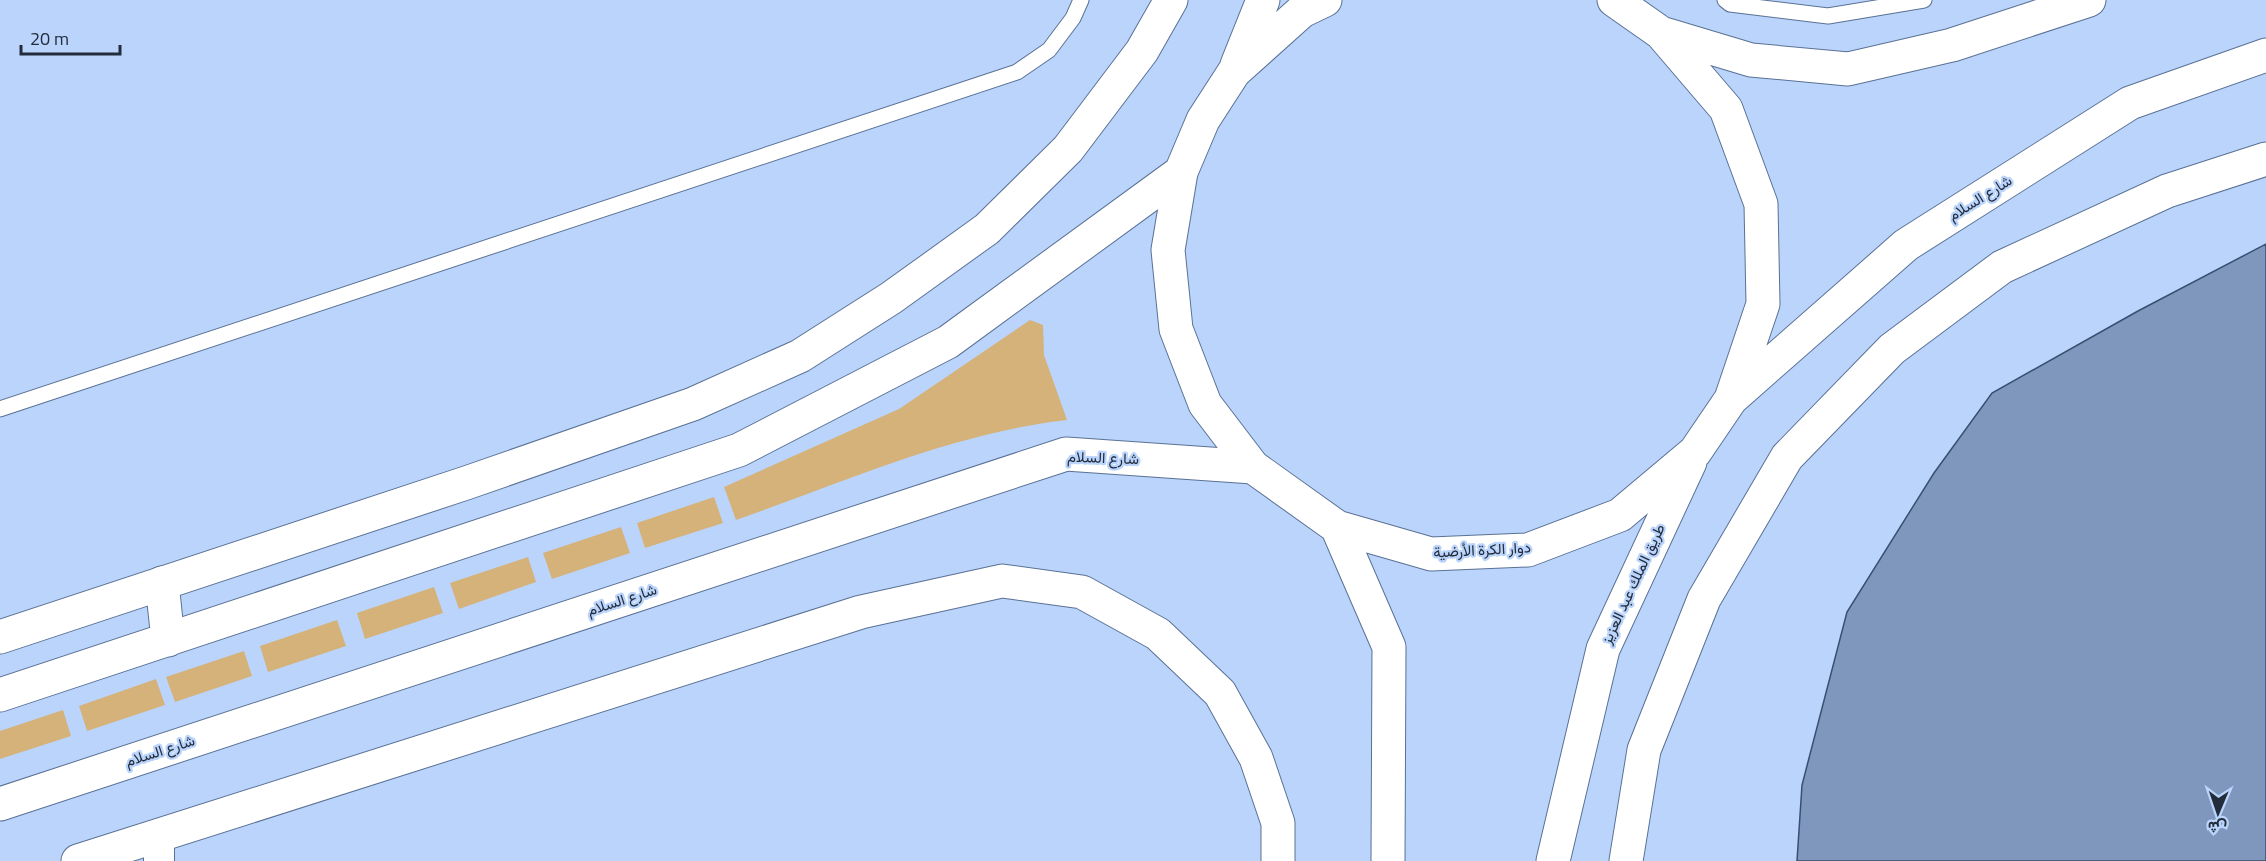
<svg xmlns="http://www.w3.org/2000/svg" width="2266" height="861" viewBox="0 0 2266 861" font-family="'Titillium Web',Vazirmatn,sans-serif">
<rect width="100%" height="100%" fill="#bad4fc"/>
<path fill="#d5b279" d="M 1030,320 L 1043,325 L 1044,355 L 1067,420 C 952,433 844,482 736,520 L 724,487 L 899,409 Z
M 714,497 L 723,523 L 645,548 L 637,523 Z
M 621,527 L 630,553 L 552,579 L 543,553 Z
M 528,557 L 536,582 L 459,609 L 450,583 Z
M 434,587 L 443,613 L 365,639 L 357,613 Z
M 337,620 L 346,646 L 268,672 L 260,646 Z
M 244,651 L 252,676 L 175,702 L 166,677 Z
M 156,679 L 165,705 L 87,731 L 79,706 Z
M 63,710 L 71,736 L 0,759 L 0,731 Z"/>
<path fill="#7f97bd" stroke="#394f70" stroke-width="1.5" d="M 2266,244 L 2266,861 L 1797,861 L 1802,785 L 1847,612 L 1934,473 L 1992,393 L 2138,311 Z"/>
<g fill="none" stroke-linecap="round" stroke-linejoin="round">
<defs>
<path id="lane" d="M 1725,0 L 1730,4 L 1828,16 L 1924,0
M 0,409 L 1017,72 L 1049,50 L 1073,18 L 1081,0"/>
<path id="street" d="M 159,861 L 159,834"/>
<path id="secondary" d="M 0,637 L 466,483 L 693,404 L 800,356 L 891,298 L 987,229 L 1068,149 L 1142,51 L 1171,0
M 78,861 L 861,612 L 1002,581 L 1082,592 L 1158,634 L 1220,693 L 1256,758 L 1278,823 L 1278,861
M 1626,861 L 1644,750 L 1704,599 L 1787,457 L 1892,349 L 2002,267 L 2167,191 L 2266,159"/>
<path id="primary" d="M 1325,0 L 1302,11 L 1234,72 L 1203,120 L 1181,172 L 1168,250 L 1176,329 L 1205,404 L 1253,467 L 1337,527 L 1431,554 L 1528,550 L 1620,515 L 1695,452 L 1731,399 L 1763,304 L 1761,204 L 1726,109 L 1661,33 L 1614,0
M 1661,33 L 1751,60 L 1848,69 L 1952,45 L 2089,0
M 1237,65 L 1263,0
M 1732,398 L 1906,245 L 2130,103 L 2266,55
M 1337,527 L 1389,647 L 1388,861
M 162,583 L 168,640
M 0,695 L 739,450 L 948,342 L 1181,172
M 0,804 L 1066,454 L 1253,467
M 1553,861 L 1603,649 L 1690,462"/>
</defs>
<use href="#lane" stroke="#5a7194" stroke-width="17"/>
<use href="#street" stroke="#5a7194" stroke-width="32"/>
<use href="#secondary" stroke="#5a7194" stroke-width="35"/>
<use href="#primary" stroke="#5a7194" stroke-width="35"/>
<use href="#lane" stroke="#fff" stroke-width="15"/>
<use href="#street" stroke="#fff" stroke-width="30"/>
<use href="#secondary" stroke="#fff" stroke-width="33"/>
<use href="#primary" stroke="#fff" stroke-width="33"/>
</g>
<g text-anchor="middle" stroke-width="4.5" stroke-linejoin="round" paint-order="stroke">
<g font-size="15" fill="#222c3b" stroke="#bad4fc">
<text transform="translate(1980 198) rotate(-32)" y="5">شارع السلام</text>
<text transform="translate(1103 458) rotate(2)" y="5">شارع السلام</text>
<text transform="translate(1482 550) rotate(-3)" y="5">دوار الكرة الأرضية</text>
<text transform="translate(1633 584) rotate(-65)" y="5">طريق الملك عبد العزيز</text>
<text transform="translate(622 600) rotate(-18)" y="5">شارع السلام</text>
<text transform="translate(160 751) rotate(-18)" y="5">شارع السلام</text>
</g>
</g>
<g transform="translate(2218 813) rotate(182)" stroke="#bad4fc" stroke-width="4.5" paint-order="stroke">
<path d="M0-4.5L10 22L0 15L-10 22Z" fill="#222c3b"/>
<text y="-9" font-size="16" font-weight="bold" text-anchor="middle" fill="#222c3b">ش</text>
</g>
<path d="M21 45v9h99v-9" fill="none" stroke="#222c3b" stroke-width="3"/>
<text x="30" y="45" font-size="18" fill="#222c3b" stroke="#bad4fc" stroke-width="4.5" paint-order="stroke">20 m</text>
</svg>
